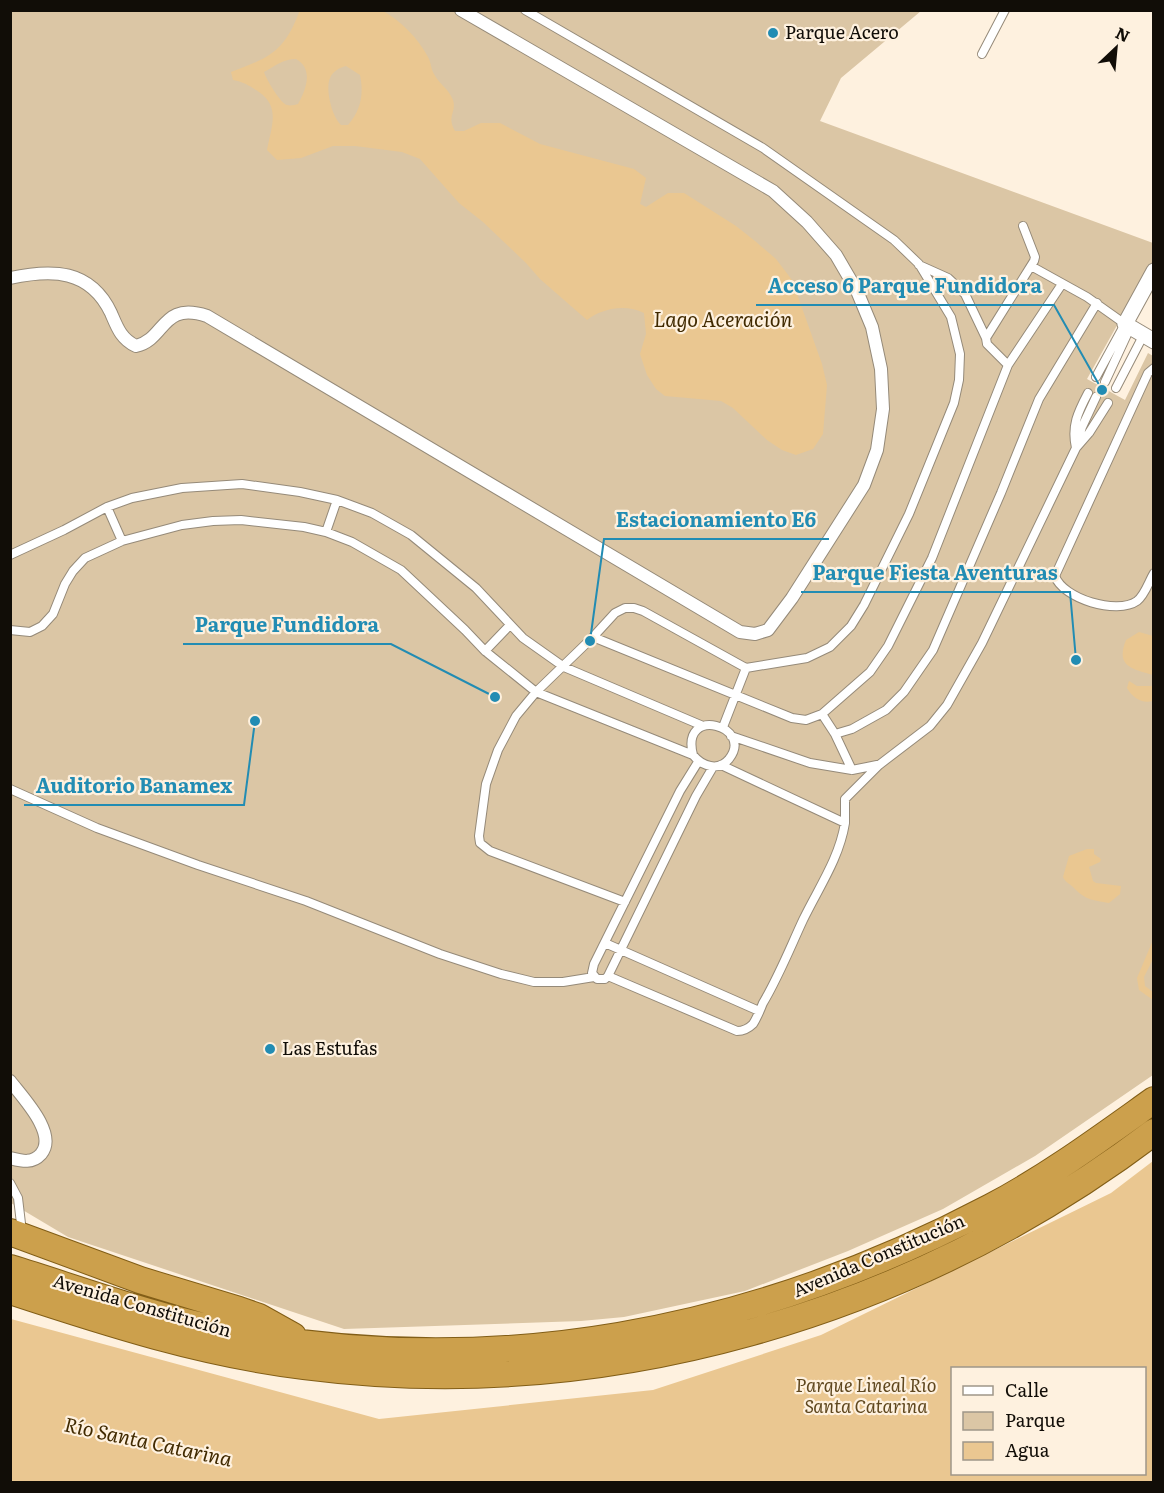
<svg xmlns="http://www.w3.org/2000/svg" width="1164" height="1493" viewBox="0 0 1164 1493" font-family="Literata,serif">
<rect width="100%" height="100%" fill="#fef1df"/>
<path fill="#dbc6a5" d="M 11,11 L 921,11 L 841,78 L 820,121 L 1153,243 L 1153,261 L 1087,379 L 1125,400 L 1148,353 L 1153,356 L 1153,1075 L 1035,1156 L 943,1209 L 848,1251 L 745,1291 L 624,1317 L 581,1321 L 344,1329 L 68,1237 L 11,1203 Z"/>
<path fill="#eac791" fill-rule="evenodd" d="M 300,10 L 383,11 C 401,21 418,38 428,57 C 431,62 431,69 434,74 C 439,84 449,89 453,100 C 457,112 446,116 455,131 L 464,131 L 481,123 L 500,123 L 540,144 L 634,169 L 646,178 L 640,204 L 646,207 L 668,193 L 684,193 L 736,226 L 755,241 L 776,259 L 792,280 L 822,364 L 827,385 L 823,434 L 813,449 L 796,455 L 782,450 L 767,440 L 733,408 L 721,401 L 665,396 L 656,389 L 647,375 L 640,354 L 646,334 L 644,313 C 626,304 603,308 587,320 L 540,279 L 526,263 L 483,222 L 459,203 L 420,159 L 402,152 L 355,146 L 333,146 L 301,158 L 277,160 L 267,150 C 271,128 281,107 259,92 C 250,86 244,82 233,80 L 231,72 C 271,57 284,52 300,10 ZM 296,59 C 314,69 306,90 298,104 C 295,105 290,106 287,105 C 281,104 266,79 264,72 C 275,66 283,59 296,59 ZM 346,66 L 360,75 C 364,94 361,110 348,125 L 341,125 C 332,117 325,89 330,78 C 333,71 339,68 346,66 Z
M 1139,632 L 1153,636 L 1153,675 C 1133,669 1115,667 1126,640 Z
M 1129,681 L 1137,686 L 1153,686 L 1153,701 C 1142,704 1133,698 1127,688 Z
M 1087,849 L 1094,849 L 1094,854 L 1101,859 L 1100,862 L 1089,867 L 1093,881 L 1096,883 L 1121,886 L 1120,894 L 1109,903 C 1092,900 1085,900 1073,887 C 1069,883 1066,883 1063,877 L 1069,856 Z
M 1153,940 L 1153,959 L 1144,977 L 1145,986 L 1153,992 L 1153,1000 L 1139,990 L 1137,978 Z
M 1153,1161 L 1153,1482 L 11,1482 L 11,1319 L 379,1419 L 653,1390 L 821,1335 L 1111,1193 ZM 1144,1368 L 1144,1474 L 952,1474 L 952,1368 Z"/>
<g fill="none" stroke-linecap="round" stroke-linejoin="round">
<defs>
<path id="service" d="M 525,10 L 763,148 L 894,240 L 919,264 L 951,317 L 960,354 L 959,380 L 954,403 L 909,514 L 864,605 L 851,626 L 830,647 L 807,658 L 746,668 L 723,727
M 982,54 L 1005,10
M 919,265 L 948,278 L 965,294 L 986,338
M 1031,266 L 1087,297 L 1125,324 L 1096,377
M 1008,365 L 987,344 L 986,338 L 1034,261 L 1035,257 L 1023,226
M 1154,368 L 1148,373 L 1055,576 C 1063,599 1117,615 1137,601 C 1145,595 1149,581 1154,573
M 1105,382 L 1130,328
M 1116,388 L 1143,336
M 1096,397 L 1082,427 L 1076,448 L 1089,433 L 1108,403
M 107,507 L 122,541
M 326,532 L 337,500
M 10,555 L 64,530 L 107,507 L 132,498 L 182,488 L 242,484 L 300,492 L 337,500 L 372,513 L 411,535 L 476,588 L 523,638 L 564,667 L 703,726
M 10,630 L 30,632 L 42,626 L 53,614 L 65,584 L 73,571 L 85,558 L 122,541 L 182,525 L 213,521 L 241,520 L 304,527 L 326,532 L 352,542 L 401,570 L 465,630 L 485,651 L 536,692 L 693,755 C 702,766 718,772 729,759 C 755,726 680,705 693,755
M 593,637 L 792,718 L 806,720 L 822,714 L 835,734 L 852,770
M 485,651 L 510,625
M 822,714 L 870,672 L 888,646 L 932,558 L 1008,365 L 1062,284
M 835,734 L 852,729 L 886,710 L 904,692 L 933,650 L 1001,493 L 1039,399 L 1097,303
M 731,736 L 810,763 L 852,770 L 877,765
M 698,762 L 680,791 L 594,964 L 592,973 L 597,979 L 605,979 L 608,976 L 696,796 L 713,767
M 721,765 L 845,823 L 845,799 L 879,765 L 930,726 L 947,705 L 982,643 L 1076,448 C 1071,426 1078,412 1088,393
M 10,789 L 97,828 L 198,865 L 306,901 L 440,954 L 501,974 L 534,982 L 563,982 L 594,977
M 625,902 L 490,851 L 480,843 L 479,836 L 486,784 L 498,750 L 516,716 L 536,692 L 593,637 L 615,613 L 625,608 L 634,608 L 643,611 L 746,668
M 605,943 L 759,1011
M 608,976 L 737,1031 C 743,1031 748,1029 753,1024 C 757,1018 760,1010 763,1003 C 779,976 790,948 803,920 C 819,887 839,859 845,823
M 10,1183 L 18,1198 L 22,1232"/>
<path id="pedestrian" d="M 10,278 C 52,269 90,269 111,313 C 117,327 121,339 136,346 C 166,339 161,301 207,316 L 740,632 L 755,634 L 768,630 L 792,598 L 864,485 L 877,450 L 883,409 L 881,369 L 872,327 L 857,291 L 836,255 L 807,222 L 773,191 L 461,10
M 10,1081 C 23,1098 58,1134 41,1154 C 32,1164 22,1161 10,1158"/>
<path id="minor" d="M 1154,271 L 1125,324 L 1154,341"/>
<path id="trunk" d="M 10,1232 L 140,1280 L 239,1310 L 259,1317 L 293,1336
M 10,1268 C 82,1290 153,1317 226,1331 C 494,1383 752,1333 991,1207 C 1048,1177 1102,1137 1154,1100
M 10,1291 C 107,1323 203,1354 304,1366 C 605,1405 912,1315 1154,1132"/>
</defs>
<use href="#service" stroke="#958a79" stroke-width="10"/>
<use href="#pedestrian" stroke="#958a79" stroke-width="14"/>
<use href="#minor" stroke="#958a79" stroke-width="17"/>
<use href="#trunk" stroke="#825e17" stroke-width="28"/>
<use href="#service" stroke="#fff" stroke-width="8"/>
<use href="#pedestrian" stroke="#fff" stroke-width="12"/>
<use href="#minor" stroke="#fff" stroke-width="15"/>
<use href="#trunk" stroke="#cca04c" stroke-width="26"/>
</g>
<g fill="#228cb3" stroke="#fef1df" stroke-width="2">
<circle cx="773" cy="33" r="6"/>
<circle cx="270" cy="1049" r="6"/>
</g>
<g text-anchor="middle" stroke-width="4.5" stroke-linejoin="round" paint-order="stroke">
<g font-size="18" fill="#110d07" stroke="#fef1df" text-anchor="start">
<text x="785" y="39">Parque Acero</text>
<text x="282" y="1055">Las Estufas</text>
</g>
<g font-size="18" fill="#110d07" stroke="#fef1df">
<text transform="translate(879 1256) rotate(-23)" y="6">Avenida Constitución</text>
<text transform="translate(142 1306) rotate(16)" y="6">Avenida Constitución</text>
</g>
<g font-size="18" font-style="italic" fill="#5f471e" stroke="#fef1df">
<text x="866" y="1392">Parque Lineal Río<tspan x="866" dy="21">Santa Catarina</tspan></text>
</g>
<g font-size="20" font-style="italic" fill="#412a00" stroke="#fef1df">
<text x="723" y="327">Lago Aceración</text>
<text transform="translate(148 1442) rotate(12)" y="7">Río Santa Catarina</text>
</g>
</g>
<path fill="none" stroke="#228cb3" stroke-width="2" d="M1102 390L1054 305H756M590 641L604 539H829M1076 660L1070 592H801M495 697L391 644H183M255 721L244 805H24"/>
<g fill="#228cb3" stroke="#fef1df" stroke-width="2">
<circle cx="1102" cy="390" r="6"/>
<circle cx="590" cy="641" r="6"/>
<circle cx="1076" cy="660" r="6"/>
<circle cx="495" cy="697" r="6"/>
<circle cx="255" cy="721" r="6"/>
</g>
<g font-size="20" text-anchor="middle" font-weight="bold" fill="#228cb3" stroke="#fef1df" stroke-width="4.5" stroke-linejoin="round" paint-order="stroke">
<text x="905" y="293">Acceso 6 Parque Fundidora</text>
<text x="716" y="527">Estacionamiento E6</text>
<text x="935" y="580">Parque Fiesta Aventuras</text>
<text x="287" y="632">Parque Fundidora</text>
<text x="134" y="793">Auditorio Banamex</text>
</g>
<rect width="1164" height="1493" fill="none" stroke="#110d07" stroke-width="24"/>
<rect x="951" y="1367" width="195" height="108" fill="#fef1df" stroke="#9f9689" stroke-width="1.5"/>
<rect x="963" y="1386" width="30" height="9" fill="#ffffff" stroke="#9f9689" stroke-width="1.5"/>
<text x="1005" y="1397" font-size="18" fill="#110d07">Calle</text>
<rect x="963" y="1412" width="30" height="18" fill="#dbc6a5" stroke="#9f9689" stroke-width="1.5"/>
<text x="1005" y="1427" font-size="18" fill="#110d07">Parque</text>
<rect x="963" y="1442" width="30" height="18" fill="#eac791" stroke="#9f9689" stroke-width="1.5"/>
<text x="1005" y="1457" font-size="18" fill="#110d07">Agua</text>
<g transform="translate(1116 48) rotate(26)" stroke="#fef1df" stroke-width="4.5" paint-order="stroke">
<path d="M0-4.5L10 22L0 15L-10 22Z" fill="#110d07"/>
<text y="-9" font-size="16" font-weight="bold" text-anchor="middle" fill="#110d07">N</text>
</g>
</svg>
